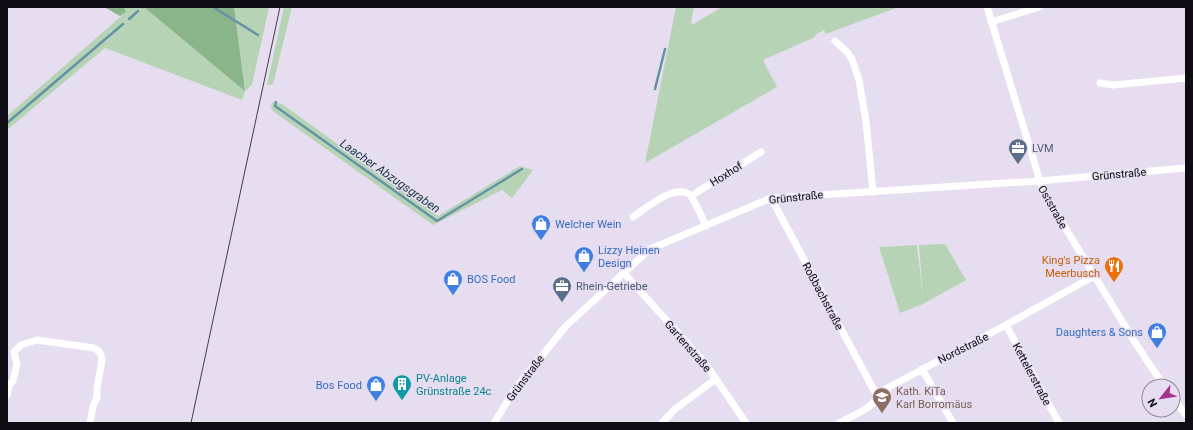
<svg xmlns="http://www.w3.org/2000/svg" width="1193" height="430" viewBox="0 0 1193 430" font-family="Roboto,sans-serif">
<rect width="100%" height="100%" fill="#e7ddf0"/>
<path fill="#b6d4b5" d="M 124,7 L 144,7 L 245,90 L 234,7 L 269,7 L 252,85 L 245,91 L 242,100 L 105,48 L 7,130 L 7,116 L 126,12 Z
M 284,7 L 292,7 L 273,84 L 267,85 Z
M 676,7 L 694,7 L 691,22 L 692,25 L 722,7 L 896,7 L 896,8 L 826,34 L 824,30 L 815,35 L 815,37 L 763,60 L 777,87 L 645,163 Z
M 272,102 L 282,104 L 438,216 L 520,166 L 533,170 L 512,198 L 502,190 L 433,225 L 274,112 L 271,108 Z
M 945,244 L 966,280 L 923,304 L 900,313 L 879,247 L 917,245 L 923,297 L 919,245 Z"/>
<path fill="#8ab489" d="M 104,7 L 124,7 L 126,12 L 120,16 Z
M 144,7 L 234,7 L 245,91 Z"/>
<g fill="none" stroke-linecap="round" stroke-linejoin="round">
<path stroke="#6593a6" stroke-width="2.5" d="M 142,7 L 143,7
M 213,7 L 258,35
M 129,19 L 138,11
M 655,89 L 665,49
M 276,102 L 275,106 L 437,221 L 522,169
M 7,123 L 123,24"/>
<path stroke="#fff" stroke-width="7" d="M 987,7 L 1043,191 L 1134,341 L 1164,386
M 991,22 L 1039,7
M 835,41 L 847,52 L 852,59 L 859,80 L 866,121 L 873,192
M 1100,83 L 1113,85 L 1186,78
M 691,196 L 761,152
M 771,198 L 876,394
M 633,217 C 646,208 675,183 690,195 C 694,199 703,220 706,226
M 624,273 L 705,363 L 746,423
M 1006,325 L 1059,423
M 922,369 L 953,423
M 7,395 L 9,385 L 13,381 L 17,364 L 14,352 L 21,345 L 37,340 L 94,348 L 99,351 L 101,355 L 102,360 L 97,388 L 97,398 L 93,406 L 90,423
M 1173,398 L 1186,415
M 494,423 L 515,389 L 566,326 L 650,249 L 771,198 L 1039,181 L 1186,168
M 662,423 L 675,409 L 716,379
M 839,423 C 850,417 871,409 877,398 L 876,394 L 1006,325 L 1094,276"/>
<path stroke="#433d47" stroke-width="1" d="M 191,423 L 280,7"/>
</g>
<defs>
<symbol id="office-pin" viewBox="-11 -11 22 30"><path d="M0 17L-7.5 6A9.5 9.5 0 1 1 7.5 6Z" fill="#5c6f8a" stroke="#e7ddf0"/><path d="M-6-3h4V-5.5h4V-3h4V5H-6ZM-1-4.5V-3h2v-1.5ZM-6 0V1H6V0Z" fill="#fff"/></symbol>
<symbol id="shop-pin" viewBox="-11 -11 22 30"><path d="M0 17L-7.5 6A9.5 9.5 0 1 1 7.5 6Z" fill="#3f7fe0" stroke="#e7ddf0"/><path d="M-5-2.5h2.3a2.7 3.5 0 0 1 5.4 0H5L5.5 6h-11ZM-1.5-2.5h3a1.5 2.3 0 0 0-3 0Z" fill="#fff"/></symbol>
<symbol id="restaurant-pin" viewBox="-11 -11 22 30"><path d="M0 17L-7.5 6A9.5 9.5 0 1 1 7.5 6Z" fill="#e8710a" stroke="#e7ddf0"/><path d="M-5-6h1v4h1v-4h1v4h1v-4h1v5L-1.5 .5V6h-2V.5L-5-1ZM5-6V6H3V1.5H1.5Q1.5-4 5-6Z" fill="#fff"/></symbol>
<symbol id="building-pin" viewBox="-11 -11 22 30"><path d="M0 17L-7.5 6A9.5 9.5 0 1 1 7.5 6Z" fill="#0f9aa8" stroke="#e7ddf0"/><path d="M-4-6H4V6H1V3H-1V6H-4ZM-2.5-4.3h1.7v1.8h-1.7ZM.8-4.3h1.7v1.8H.8ZM-2.5-1h1.7V.8h-1.7ZM.8-1h1.7V.8H.8Z" fill="#fff"/></symbol>
<symbol id="school-pin" viewBox="-11 -11 22 30"><path d="M0 17L-7.5 6A9.5 9.5 0 1 1 7.5 6Z" fill="#8d6e63" stroke="#e7ddf0"/><path d="M0-5L7-2L0 1L-7-2ZM-4 1L0 2.5L4 1V4Q0 6-4 4Z" fill="#fff"/></symbol>
</defs>
<g fill-rule="evenodd">
<use href="#office-pin" x="1007" y="137" width="22" height="30"/>
<use href="#shop-pin" x="530" y="213" width="22" height="30"/>
<use href="#shop-pin" x="573" y="245" width="22" height="30"/>
<use href="#restaurant-pin" x="1103" y="255" width="22" height="30"/>
<use href="#shop-pin" x="442" y="268" width="22" height="30"/>
<use href="#office-pin" x="551" y="275" width="22" height="30"/>
<use href="#shop-pin" x="1146" y="321" width="22" height="30"/>
<use href="#building-pin" x="391" y="373" width="22" height="30"/>
<use href="#shop-pin" x="365" y="374" width="22" height="30"/>
<use href="#school-pin" x="871" y="386" width="22" height="30"/>
</g>
<g text-anchor="middle" stroke-width="3" stroke-linejoin="round" paint-order="stroke">
<g font-size="11" fill="#4e5e75" stroke="#e7ddf0" text-anchor="start">
<text x="1032" y="152">LVM</text>
<text x="576" y="290">Rhein-Getriebe</text>
</g>
<g font-size="11" fill="#100c13" stroke="#e7ddf0">
<text transform="translate(726 174) rotate(-32)" y="4">Hoxhof</text>
<text transform="translate(1119 174) rotate(-5)" y="4">Grünstraße</text>
<text transform="translate(796 197) rotate(-6)" y="4">Grünstraße</text>
<text transform="translate(1053 207) rotate(61)" y="4">Oststraße</text>
<text transform="translate(823 296) rotate(62)" y="4">Roßbachstraße</text>
<text transform="translate(688 346) rotate(49)" y="4">Gartenstraße</text>
<text transform="translate(963 348) rotate(-27)" y="4">Nordstraße</text>
<text transform="translate(1032 374) rotate(62)" y="4">Kettelerstraße</text>
<text transform="translate(525 378) rotate(-53)" y="4">Grünstraße</text>
</g>
<g font-size="11" fill="#366cbe" stroke="#e7ddf0" text-anchor="start">
<text x="555" y="228">Welcher Wein</text>
<text x="598" y="254">Lizzy Heinen<tspan x="598" dy="13">Design</tspan></text>
<text x="467" y="283">BOS Food</text>
<text x="1143" y="336" text-anchor="end">Daughters &amp; Sons</text>
<text x="362" y="389" text-anchor="end">Bos Food</text>
</g>
<g font-size="11" fill="#c56008" stroke="#e7ddf0" text-anchor="end">
<text x="1100" y="264">King's Pizza<tspan x="1100" dy="13">Meerbusch</tspan></text>
</g>
<g font-size="11" fill="#0d838f" stroke="#e7ddf0" text-anchor="start">
<text x="416" y="382">PV-Anlage<tspan x="416" dy="13">Grünstraße 24c</tspan></text>
</g>
<g font-size="11" fill="#785e54" stroke="#e7ddf0" text-anchor="start">
<text x="896" y="395">Kath. KiTa<tspan x="896" dy="13">Karl Borromäus</tspan></text>
</g>
<g font-size="12" font-style="italic" fill="#193944" stroke="#e7ddf0">
<text transform="translate(390 176) rotate(35)" y="4">Laacher Abzugsgraben</text>
</g>
</g>
<rect width="1193" height="430" fill="none" stroke="#100c13" stroke-width="16"/>
<g transform="translate(1161 398) rotate(240)"><circle r="19" fill="#e7ddf0" stroke="#918998"/>
<path d="M0-3L7 15L0 10L-7 15Z" fill="#a7328c"/>
<text y="-6" font-size="11" font-weight="bold" text-anchor="middle" fill="#100c13">N</text>
</g>
</svg>
